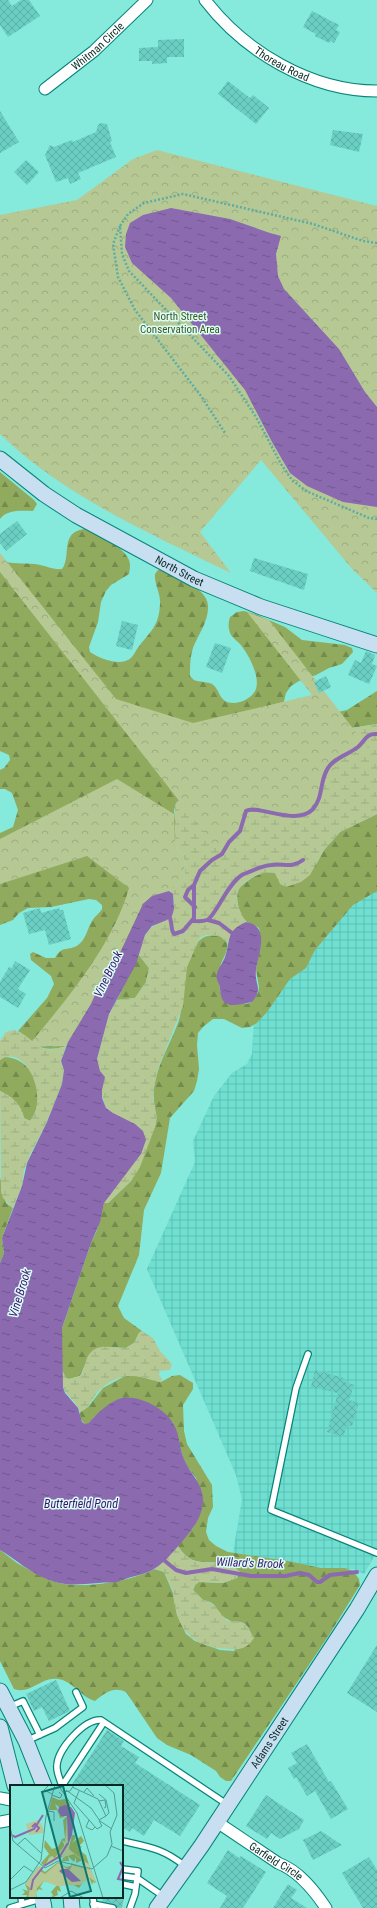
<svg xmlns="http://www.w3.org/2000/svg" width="377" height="1908" viewBox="0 0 377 1908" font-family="'Roboto Condensed',sans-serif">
<defs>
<pattern id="industrial-grid" width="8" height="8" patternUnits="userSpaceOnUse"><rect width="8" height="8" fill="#6edfd1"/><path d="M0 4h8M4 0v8" fill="none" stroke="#5ebfb3"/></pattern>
<pattern id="forest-firs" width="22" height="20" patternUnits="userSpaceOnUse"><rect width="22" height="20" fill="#90ab5d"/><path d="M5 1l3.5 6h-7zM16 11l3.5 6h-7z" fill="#748b4d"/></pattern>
<pattern id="wetland-marsh" width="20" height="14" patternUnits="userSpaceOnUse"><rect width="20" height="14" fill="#b6c995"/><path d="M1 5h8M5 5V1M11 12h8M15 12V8" fill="none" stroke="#9bad80"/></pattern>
<pattern id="park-crowns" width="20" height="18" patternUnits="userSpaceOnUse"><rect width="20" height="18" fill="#b6c995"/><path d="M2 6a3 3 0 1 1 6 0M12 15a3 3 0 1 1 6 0" fill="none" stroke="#9bad80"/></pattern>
<pattern id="water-ripples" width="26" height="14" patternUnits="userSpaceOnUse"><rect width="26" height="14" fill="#8b6ab0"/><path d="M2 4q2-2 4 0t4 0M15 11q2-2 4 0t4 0" fill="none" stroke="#70578f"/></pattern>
<pattern id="building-cross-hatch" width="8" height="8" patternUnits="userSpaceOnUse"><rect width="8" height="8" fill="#6acec2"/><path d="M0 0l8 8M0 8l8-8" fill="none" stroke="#5ab1a7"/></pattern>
</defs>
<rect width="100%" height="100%" fill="#85e9dc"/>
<path fill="url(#industrial-grid)" d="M 372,879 L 377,879 L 377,1552 L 364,1574 L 354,1569 L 322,1571 L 233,1553 L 242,1499 L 236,1475 L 147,1269 L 195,1162 L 193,1141 L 214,1096 L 232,1073 L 247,1064 L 252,1054 L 254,1019 Z"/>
<path fill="url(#forest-firs)" d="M 0,472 L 34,500 L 37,504 L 33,511 C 21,511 8,509 0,519 Z
M 84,529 C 96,534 122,546 128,558 C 131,563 130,568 129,574 L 111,585 L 106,591 L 101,602 L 98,622 L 89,647 L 90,652 C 100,659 121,667 131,658 C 135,654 136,649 140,645 C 152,630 159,625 160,604 C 161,594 154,584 155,574 L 158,570 C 168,569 180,577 188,582 C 197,588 209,596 208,608 C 208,622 198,635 193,648 C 190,657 190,666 190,676 L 194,680 C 199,682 208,682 212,684 C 221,690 218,703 234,703 C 240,703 249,699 253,694 C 264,682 249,655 240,644 C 237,641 233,638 231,635 C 228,629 228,623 230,617 L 237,612 L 244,611 L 255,614 L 285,627 L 302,640 L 345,645 L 352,648 L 353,652 L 342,664 L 329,668 L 316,675 L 299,681 L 291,686 L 286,693 L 283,705 L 328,714 L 347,710 L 377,691 L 377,724 L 345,729 L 194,791 L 177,802 L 174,810 L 176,831 L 175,887 L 163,893 L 66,1046 C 55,1050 43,1050 34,1044 C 28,1040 25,1035 18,1031 L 47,998 L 54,984 L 51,976 L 31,960 L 30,954 L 33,952 L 46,958 L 55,958 C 63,944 68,952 78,945 C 86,940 87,929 92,921 C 95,916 100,913 102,909 L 102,905 L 96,900 L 89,899 L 51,907 L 28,908 L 19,913 L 13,920 L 0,925 L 0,833 L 13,827 L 18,810 L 12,793 L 5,789 L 0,789 L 0,770 L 4,768 L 10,760 L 9,755 L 0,751 L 0,561 C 12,564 23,563 35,564 C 44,565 53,570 62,569 C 72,556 59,533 84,529 Z
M 377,814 L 377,891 L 353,905 L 315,950 L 306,968 L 290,979 L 267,1012 L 257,1023 L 250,1027 L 242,1028 L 224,1019 L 213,1019 L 204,1026 L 198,1033 L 197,1045 L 199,1069 L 197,1081 L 194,1091 L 170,1118 L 161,1173 L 144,1210 L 139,1255 L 118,1306 L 124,1318 L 142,1331 L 139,1333 L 134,1343 L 126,1348 L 110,1347 L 85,1365 L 80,1376 L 69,1379 L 66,1378 L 62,1370 L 62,1328 L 91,1243 L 97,1230 L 104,1203 L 108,1203 L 131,1181 L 155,1127 C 158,1114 152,1102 154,1088 C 157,1064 171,1043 179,1020 C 184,1003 181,983 187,966 C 192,950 198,932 217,936 C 221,936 225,938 227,942 C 229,952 221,960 220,968 C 218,976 220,984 220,992 L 246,1004 L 252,1002 L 258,993 L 259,987 L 256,970 L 261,941 L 259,928 C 255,925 248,924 245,920 C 238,912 236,899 238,889 C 249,880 260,869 275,873 L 281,884 L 317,863 L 324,850 L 340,832 Z
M 139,955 L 149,968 L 146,982 L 135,998 L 117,1000 Z
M 4,1057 C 35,1057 48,1099 30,1121 L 24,1118 C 21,1104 11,1098 0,1091 L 0,1060 Z
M 0,1177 L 6,1203 L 13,1208 L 2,1238 L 4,1253 L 0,1263 Z
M 180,1375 L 193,1383 L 193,1389 L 183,1405 L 184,1431 L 187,1444 L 212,1485 L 213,1507 L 208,1518 L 206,1532 L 209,1540 L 216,1546 L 228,1552 L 288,1561 L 321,1568 L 345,1568 L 353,1571 L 359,1579 L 360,1585 L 329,1635 L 231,1781 L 226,1781 L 220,1777 L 216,1771 L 191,1755 L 167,1745 L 157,1738 L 126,1692 C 113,1686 105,1693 95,1701 C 81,1697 73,1681 58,1679 C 41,1676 31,1695 14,1689 L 0,1661 L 0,1550 C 6,1554 11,1559 17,1563 C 27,1569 37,1574 47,1579 C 75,1592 129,1582 155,1569 L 164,1572 L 173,1593 L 177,1615 L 186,1634 L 195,1641 L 220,1650 L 234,1651 L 250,1631 C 244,1617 236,1625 227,1619 C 215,1613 219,1602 203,1600 L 193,1590 L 195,1585 L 199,1582 L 223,1583 L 237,1578 L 240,1572 C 217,1551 196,1576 178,1546 L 193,1528 L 202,1508 L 196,1478 L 187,1466 L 183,1457 L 173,1423 L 161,1411 L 141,1400 L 94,1417 L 89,1424 L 85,1424 C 81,1421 80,1417 80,1412 L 88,1407 L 103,1388 L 125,1376 L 138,1376 L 161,1382 L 172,1376 Z"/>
<path fill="url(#wetland-marsh)" d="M 377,724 L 377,814 L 340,832 L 324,850 L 310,875 L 301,882 L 286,887 L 280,884 L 275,873 C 262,870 239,881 237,895 C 236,904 241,914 246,922 L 236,928 L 227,943 L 220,936 L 206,935 L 200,938 L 187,967 L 183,1006 L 159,1066 L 154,1087 L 153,1098 L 157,1118 L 155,1127 L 140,1167 L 131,1181 L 108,1203 L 104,1203 L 113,1113 L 106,1108 L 104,1103 L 95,1066 L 109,1014 L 117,1000 L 135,998 L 146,982 L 149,968 L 139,955 C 142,937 149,924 167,920 L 174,904 L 173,894 L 169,891 L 185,878 L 184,857 L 175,846 L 175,805 L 177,802 L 194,791 L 345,729 Z
M 13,1030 C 35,1035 36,1058 66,1046 L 61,1061 L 64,1070 L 62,1084 L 47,1122 L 30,1155 L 24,1170 L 22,1186 L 13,1208 L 3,1198 L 1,1192 L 0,1091 C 12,1096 22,1105 24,1118 L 30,1121 C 50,1097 25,1042 0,1060 L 0,1041 L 6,1032 Z
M 142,1331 L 153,1338 L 160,1351 L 172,1364 L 170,1370 L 160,1371 L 159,1375 L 162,1379 L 161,1382 C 153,1381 147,1378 140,1377 C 122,1373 104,1383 94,1397 C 89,1404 88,1409 80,1412 C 71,1392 61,1399 62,1370 L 66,1378 L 69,1379 L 80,1376 C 84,1370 85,1362 88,1356 C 97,1341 113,1349 126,1348 L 134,1343 L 139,1333 Z
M 178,1546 C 196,1576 217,1551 240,1572 L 237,1578 L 223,1583 L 199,1582 L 195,1585 L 193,1590 L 203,1600 C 216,1602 218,1613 228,1621 C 245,1621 246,1623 254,1638 C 247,1649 240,1650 228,1649 C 196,1647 179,1634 174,1601 C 173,1598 174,1595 173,1592 C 171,1585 167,1579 164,1572 L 155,1569 Z"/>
<path fill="url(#park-crowns)" d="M 157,150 L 377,206 L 377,593 L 353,570 L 261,460 L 200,532 L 231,573 C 151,534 65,497 0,434 L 0,215 L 77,200 L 133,159 Z
M 0,553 L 116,699 L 193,723 L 312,695 L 247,612 L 269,620 L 368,748 C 349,751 335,764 326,780 C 319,792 319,807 305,812 C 288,819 270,811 253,811 L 244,816 L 223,851 L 220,853 L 0,572 Z
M 117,779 L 174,814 L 175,846 L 184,857 L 185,878 L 169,891 L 150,898 L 143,904 L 119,955 L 106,971 L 91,1004 L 66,1046 L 27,1047 C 65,1002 113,945 129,888 L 87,856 L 0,884 L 0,839 Z"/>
<path fill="url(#water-ripples)" d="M 171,208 L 230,219 L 270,233 L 281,236 L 276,254 L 278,276 L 284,289 L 339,349 L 365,392 L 377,407 L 377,507 L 343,502 L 307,486 L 290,473 L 272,442 L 245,390 L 171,298 L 132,263 L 125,247 L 126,234 L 130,223 L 143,215 Z
M 169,891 L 173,894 L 174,909 L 172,916 L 167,920 L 152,926 L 145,935 L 136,964 L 109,1014 L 97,1059 L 100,1071 L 105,1077 L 102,1090 L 102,1098 L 106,1108 L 113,1113 L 135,1124 L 143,1131 L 146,1140 L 141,1154 L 104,1203 L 100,1222 L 91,1243 L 62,1328 L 63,1387 L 65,1393 L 78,1408 L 82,1422 L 85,1424 L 89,1423 C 96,1414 110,1401 122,1398 C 140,1395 166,1409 174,1425 C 180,1435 179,1448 184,1459 C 190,1474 202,1482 203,1499 C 203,1518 191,1531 180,1544 C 172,1553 164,1563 154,1569 C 146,1574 138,1575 128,1578 C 125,1579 121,1581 117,1582 C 112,1583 105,1582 99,1583 C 79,1584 69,1587 49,1580 C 30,1573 17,1560 0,1550 L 0,1263 L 4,1253 L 2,1238 L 22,1186 L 27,1163 L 47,1122 L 62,1084 L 64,1070 L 61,1061 L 68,1042 L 91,1004 L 106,971 L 119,955 L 143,904 L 152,896 Z
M 246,922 C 271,926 258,954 256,970 C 254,985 264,988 252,1002 C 236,1005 221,1011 220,989 C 220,983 215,980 217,974 C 218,968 223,963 225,957 C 231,941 225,931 246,922 Z"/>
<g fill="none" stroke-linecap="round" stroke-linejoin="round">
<path stroke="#8b6ab0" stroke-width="4" d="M 194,885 L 188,890 L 185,897 L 195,907
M 168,914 C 173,921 170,929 174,934 L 183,931 L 194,918 L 194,885 L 200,871 L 212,860 L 222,854 L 229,842 L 240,831 L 246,811 C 257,804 295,826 312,810 C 324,798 319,781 328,768 C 334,758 349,754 358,747 C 365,741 366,733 377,734
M 208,920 L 219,923 L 232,933
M 192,921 C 197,921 202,922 207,920 C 215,917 227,884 242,875 C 251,871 261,866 271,865 C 284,863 291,869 303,860
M 160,1557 L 176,1570 L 186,1573 L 212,1569 L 251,1576 L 285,1576 L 300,1573 L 309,1575 L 317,1582 L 320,1582 L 330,1575 L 357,1572"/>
</g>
<path fill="url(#building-cross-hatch)" d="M 0,0 L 8,0 L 12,6 L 21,0 L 29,0 L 40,16 L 8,37 L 0,25 Z
M 312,11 L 339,25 L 336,30 L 340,32 L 334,43 L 330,41 L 329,43 L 315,36 L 316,34 L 303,27 Z
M 184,39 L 184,57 L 167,57 L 167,63 L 152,64 L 152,61 L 139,61 L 139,48 L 158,47 L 158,40 Z
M 228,81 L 250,98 L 253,95 L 269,108 L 256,124 L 218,94 Z
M 0,111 L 19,142 L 0,153 Z
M 101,123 L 107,124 L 112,141 L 110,142 L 116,157 L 78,173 L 81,179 L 70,184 L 68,178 L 56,182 L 45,155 L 50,145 L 54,147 L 72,140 L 73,142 L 96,132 L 98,125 Z
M 333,130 L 363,134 L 359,152 L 330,145 Z
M 26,160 L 39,172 L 27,185 L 14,172 Z
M 17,521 L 27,534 L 6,551 L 0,543 L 0,534 Z
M 254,558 L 308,574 L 304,590 L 250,571 Z
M 122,621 L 138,625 L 132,650 L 116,646 Z
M 215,643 L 231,648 L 222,673 L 206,667 Z
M 366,651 L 375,655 L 372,664 L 377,666 L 369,684 L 348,675 L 355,660 L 361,663 Z
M 326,676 L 331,687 L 319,693 L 314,682 Z
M 40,908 L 41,913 L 59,908 L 60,910 L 63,910 L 71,939 L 49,945 L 45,930 L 29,934 L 23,913 Z
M 15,961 L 30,970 L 18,989 L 26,994 L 18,1008 L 0,997 L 0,982 L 9,967 L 12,968 Z
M 315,1370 L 344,1378 L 343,1381 L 354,1385 L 349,1400 L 359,1403 L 352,1426 L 347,1425 L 343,1437 L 327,1432 L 338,1393 L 311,1387 Z
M 377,1645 L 377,1712 L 347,1693 Z
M 56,1680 L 70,1711 L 49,1721 L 42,1707 L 34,1711 L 26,1694 Z
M 107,1730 L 124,1741 L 121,1746 L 139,1757 L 135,1763 L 200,1805 L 180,1836 L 154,1820 L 144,1836 L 132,1828 L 130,1832 L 122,1827 L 122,1786 L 71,1786 Z
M 307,1744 L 329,1782 L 331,1781 L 348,1809 L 331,1819 L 315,1791 L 307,1796 L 296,1777 L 294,1779 L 288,1768 L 297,1763 L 291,1753 Z
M 266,1795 L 304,1820 L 299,1829 L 280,1839 L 271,1833 L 267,1839 L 246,1826 Z
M 321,1831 L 342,1845 L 313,1860 L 303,1840 Z
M 228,1850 L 239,1858 L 241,1856 L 266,1872 L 243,1908 L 220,1908 L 227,1896 L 207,1883 Z
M 369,1857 L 377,1870 L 377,1908 L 363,1908 L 342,1873 Z
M 288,1884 L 297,1890 L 291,1898 L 307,1908 L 273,1908 Z
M 103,1897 L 124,1897 L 122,1908 L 117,1908 L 114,1904 L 102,1902 Z"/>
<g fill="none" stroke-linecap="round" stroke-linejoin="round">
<defs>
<path id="lane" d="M 308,1354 L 296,1388 L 271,1510 L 377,1553
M 9,1707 L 23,1701 L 40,1735
M 26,1741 L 55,1728 L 83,1707 L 76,1692
M 62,1786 C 60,1779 56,1772 57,1765 C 58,1749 84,1719 101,1720 L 228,1805
M 62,1786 L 104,1722
M 122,1841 C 149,1847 162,1848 185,1866
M 122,1869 L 138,1871 L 135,1894 L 130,1908
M 122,1876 L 137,1878 L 163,1896
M 122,1884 L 136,1887
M 21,1897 L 22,1904
M 93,1897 L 94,1908
M 93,1904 L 113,1908
M 10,1908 L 40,1899"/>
<g id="street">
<path id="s1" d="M 205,0 C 245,52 311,91 377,91"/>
<path id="s2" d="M 45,89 L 94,51 L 147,0"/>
<path d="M 0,1798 L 11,1800"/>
<path d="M 0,1822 L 11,1820"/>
<path id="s3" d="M 217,1822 L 278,1863 C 299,1871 314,1890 326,1908"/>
</g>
<g id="secondary">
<path id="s4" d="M 0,459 L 44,494 L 76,515 L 194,579 L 261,607 L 377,645"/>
<path d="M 0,1691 L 26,1741 L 44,1786"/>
<path d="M 0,1727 L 15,1786"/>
<path d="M 42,1897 L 44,1908"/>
<path d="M 71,1897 L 72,1908"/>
<path id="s5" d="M 157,1908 L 202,1845 L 357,1609 L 377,1575"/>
</g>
</defs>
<use href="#lane" stroke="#06847a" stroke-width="8"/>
<use href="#street" stroke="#06847a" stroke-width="13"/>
<use href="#secondary" stroke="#06847a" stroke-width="17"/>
<path stroke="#5daca2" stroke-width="2.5" stroke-dasharray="2 2" stroke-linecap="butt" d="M 120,226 L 113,244 L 118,277 L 135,310 L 201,396 L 225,433
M 377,243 L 363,241 L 313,224 L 183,194 L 144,203 L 128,214 L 120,226 L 122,254 L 129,271 L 229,376 L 256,417 L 281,464 L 292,480 L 306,491 L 369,518 L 377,519"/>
<use href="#lane" stroke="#fff" stroke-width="5.5"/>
<use href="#street" stroke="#fff" stroke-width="11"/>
<use href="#secondary" stroke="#c8dff1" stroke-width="15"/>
</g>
<g text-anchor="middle" stroke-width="3" stroke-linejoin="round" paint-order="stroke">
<g font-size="11" fill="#072925" stroke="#d9fef8">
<text dy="4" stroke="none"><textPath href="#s2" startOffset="68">Whitman Circle</textPath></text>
<text dy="4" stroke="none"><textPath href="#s1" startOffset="101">Thoreau Road</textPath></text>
<text dy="4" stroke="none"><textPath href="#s4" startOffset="212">North Street</textPath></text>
<text dy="4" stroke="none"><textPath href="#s5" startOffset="200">Adams Street</textPath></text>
<text dy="4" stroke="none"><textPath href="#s3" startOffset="71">Garfield Circle</textPath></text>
</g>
<g font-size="11" fill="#43551d" stroke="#d9fef8">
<text x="180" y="320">North Street<tspan x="180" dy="13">Conservation Area</tspan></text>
</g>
<g font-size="12" font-style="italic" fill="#411167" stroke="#d9fef8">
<text transform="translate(108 974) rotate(-64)" y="4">Vine Brook</text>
<text transform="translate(20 1293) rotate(-73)" y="4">Vine Brook</text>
<text x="81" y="1508">Butterfield Pond</text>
<text transform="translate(250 1563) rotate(2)" y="4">Willard's Brook</text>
</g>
</g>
<g transform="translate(10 1785)">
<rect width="113" height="113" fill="#85e9dc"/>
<path d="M 42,12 L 49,15 L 55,14 L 60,19 L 60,21 L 49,22 L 45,19 L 50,30 L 56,29 L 54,32 L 50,33 L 47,25 L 39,25 ZM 57,31 L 56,58 L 52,55 L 55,61 L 45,74 L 42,71 L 39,73 L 35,82 L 31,78 L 39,69 L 34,62 L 35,55 L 42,64 L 48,62 L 52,54 L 55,53 L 53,35 ZM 62,50 L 65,50 L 65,54 L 62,58 L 71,51 L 74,56 L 68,62 L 72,61 L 69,65 L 76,70 L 80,83 L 72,79 L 73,75 L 66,78 L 66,72 L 64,77 L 58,71 L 59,76 L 52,76 L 54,71 L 42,77 L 59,62 ZM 48,77 L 56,82 L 61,81 L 61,78 L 81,85 L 86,98 L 83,97 L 82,100 L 80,94 L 75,94 L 69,103 L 62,99 L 49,100 L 51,107 L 47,105 L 48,110 L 41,113 L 43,110 L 41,107 L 47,100 L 34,96 L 30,102 L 33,105 L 29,104 L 26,107 L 27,113 L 16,113 L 17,110 L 12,110 L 15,107 L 12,104 L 18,106 L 15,99 L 28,82 L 35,87 Z" fill="#90ab5d"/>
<path d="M 29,35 L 34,45 L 33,48 L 19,50 L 16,39 ZM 57,42 L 60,48 L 59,65 L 42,78 L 34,81 L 41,72 L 45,73 L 54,61 Z" fill="#b6c995"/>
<path d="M 56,62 L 81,81 L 81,83 L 73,80 L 75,77 L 64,69 L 54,72 L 58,76 L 50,70 ZM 48,78 L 60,85 L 62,80 L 81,85 L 87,98 L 80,93 L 70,100 L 47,101 L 34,96 L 27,103 L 26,113 L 18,113 L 20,103 L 15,99 L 29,81 L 33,82 L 30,86 L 35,89 Z" fill="#b6c995"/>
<path d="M 55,20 L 61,22 L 65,28 L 62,50 L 58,60 L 57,31 L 51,31 L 48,26 L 49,22 ZM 52,84 L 58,84 L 71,96 L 62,97 L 49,86 Z" fill="#8b6ab0"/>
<path fill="none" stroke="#8b6ab0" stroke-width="2" d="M 22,42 L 25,39 L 29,43 L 26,47M 2,50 L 5,52 L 24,44 L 33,30M 110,77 L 113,82 L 108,94 L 113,95M 34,81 L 50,71 L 58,58M 21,105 L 23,95 L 33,82"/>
<path fill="none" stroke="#539c93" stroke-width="1" d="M 39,0 L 34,5 L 42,9M 48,0 L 67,28 L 93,113M 62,2 L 88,14 L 96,31 L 89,35M 56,5 L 81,23 L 90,36 L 102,44M 69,6 L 64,18 L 87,44 L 92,41 L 89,36M 53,7 L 60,6 L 64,0M 74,7 L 77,3 L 84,11M 89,9 L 96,15 L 99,28 L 96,31M 42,10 L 50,13 L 52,10 L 49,7M 89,16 L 95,15 L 96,22 L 94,23M 38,26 L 44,27 L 44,36M 79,35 L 76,42 L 82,45 L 85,42M 0,41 L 3,56 L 35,83 L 48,76 L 82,84 L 97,71 L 102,59 L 100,47 L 107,30 L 104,8 L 95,0M 7,60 L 15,53 L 31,68M 101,61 L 113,66M 0,95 L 14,81 L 23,87M 0,105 L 16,97 L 31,75 L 36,31 L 45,0M 50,113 L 61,106 L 74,113"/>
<path fill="#0f766e" fill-opacity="0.15" stroke="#0f766e" stroke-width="2" d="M 53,1 L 81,106 L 60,112 L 32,7 Z"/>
<rect width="113" height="113" fill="none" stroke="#072925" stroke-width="2"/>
</g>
</svg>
